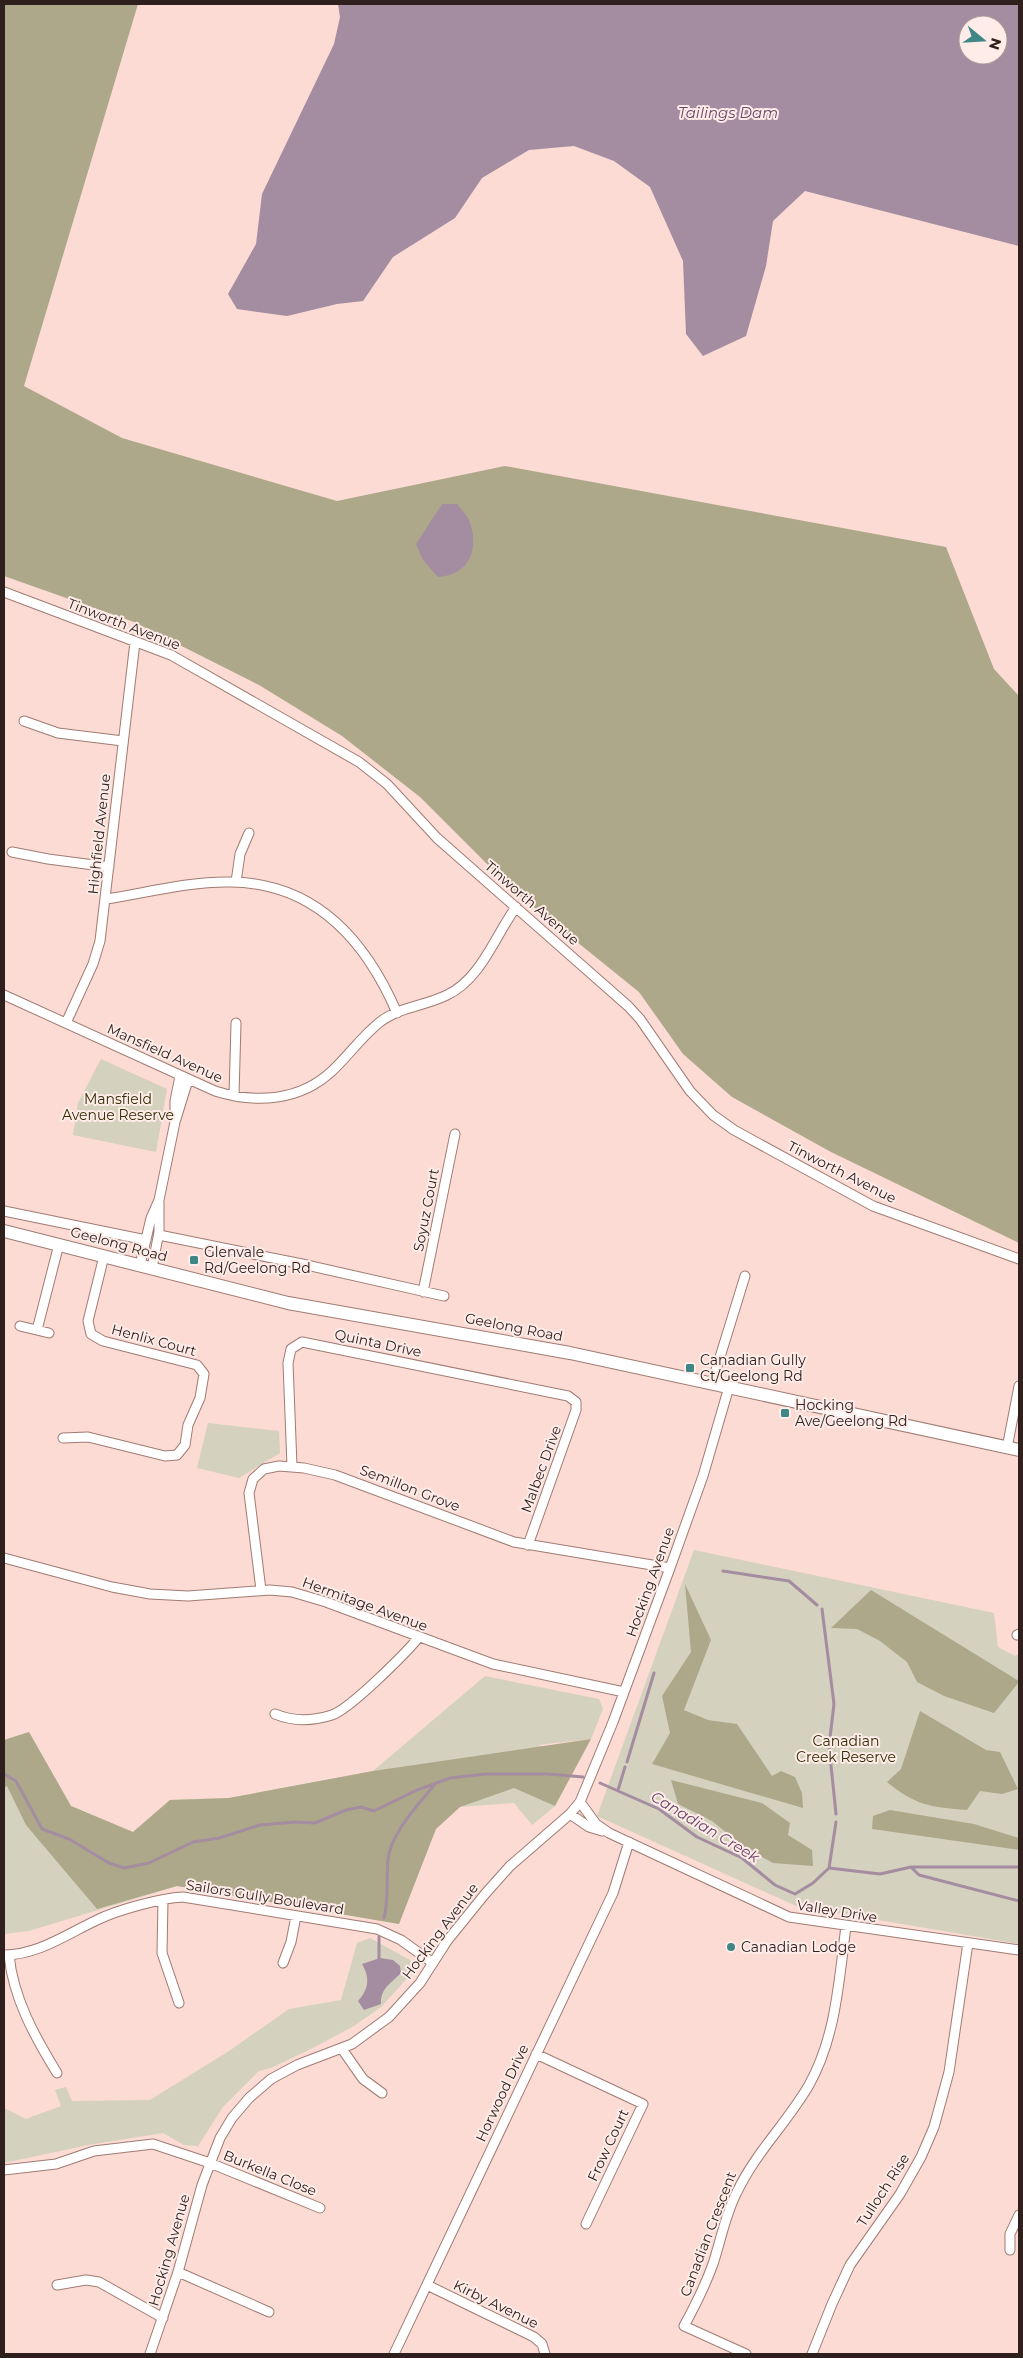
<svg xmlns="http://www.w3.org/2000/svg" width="1023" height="2358" viewBox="0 0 1023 2358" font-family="Montserrat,sans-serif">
<rect width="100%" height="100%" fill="#fbdbd3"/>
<path fill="#d4d1be" d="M 101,1059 L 167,1089 L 156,1152 L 73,1135 L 78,1103 Z
M 208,1423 L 279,1431 L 280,1453 L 239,1478 L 197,1468 Z
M 694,1550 L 994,1613 L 998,1647 L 1015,1656 L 1019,1654 L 1019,1944 L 796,1906 L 597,1816 Z
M 485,1676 L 599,1699 L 603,1709 L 591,1739 L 537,1745 L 573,1751 L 555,1806 L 532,1825 L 514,1803 L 460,1807 L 428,1836 L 399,1924 L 177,1886 L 29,1931 L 4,1934 L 4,1740 L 29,1732 L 71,1806 L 133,1832 L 170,1800 L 229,1798 L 373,1771 Z
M 370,1938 L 410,1960 L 413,1972 L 381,2007 L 354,2026 L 313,2048 L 271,2068 L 259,2071 L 223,2107 L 198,2146 L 184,2145 L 163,2133 L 88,2145 L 4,2163 L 4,2108 L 26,2119 L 61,2106 L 55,2090 L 66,2087 L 72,2101 L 150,2100 L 229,2051 L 289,2009 L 341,2000 L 357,1943 Z"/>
<path fill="#aea88a" d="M 4,4 L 138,4 L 24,386 L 122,438 L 337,501 L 505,466 L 946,547 L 994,669 L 1019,696 L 1019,1243 L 831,1152 L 732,1097 L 683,1054 L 639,992 L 515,892 L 420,797 L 342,736 L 259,685 L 134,622 L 4,576 Z
M 685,1584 L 711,1640 L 684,1710 L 708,1720 L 737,1724 L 772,1776 L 781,1771 L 795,1777 L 802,1793 L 803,1808 L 652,1764 L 670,1733 L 662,1696 L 691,1652 Z
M 871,1590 L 1019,1681 L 1019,1682 L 994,1713 L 944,1696 L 917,1682 L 907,1662 L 880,1641 L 857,1629 L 831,1628 Z
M 920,1711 L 986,1750 L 1000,1752 L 1018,1789 L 1002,1794 L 980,1791 L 967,1810 C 931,1807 916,1806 887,1782 L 901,1769 Z
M 29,1732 L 71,1806 L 133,1832 L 170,1800 L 229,1798 L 373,1771 L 591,1739 L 555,1806 L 514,1788 L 460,1807 L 436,1829 L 399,1924 L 177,1886 L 97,1909 L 26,1825 L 7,1786 L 4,1788 L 4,1740 Z
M 671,1780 L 762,1803 L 790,1823 L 788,1835 L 812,1850 L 813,1866 L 773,1863 L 744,1847 L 712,1821 L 678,1804 Z
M 890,1810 L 974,1824 L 1019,1838 L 1019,1850 L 872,1829 L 873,1816 Z"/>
<path fill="#a48ca1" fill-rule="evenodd" d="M 338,4 L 1019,4 L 1019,246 L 805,191 L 773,221 L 766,266 L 746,336 L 703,356 L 686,334 L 683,261 L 650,187 L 614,161 L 574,146 L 529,150 L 482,178 L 455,218 L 393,257 L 363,301 L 337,304 L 287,316 L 237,309 L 228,294 L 256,244 L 262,194 L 334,44 L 340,17 ZM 968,25 L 998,25 L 998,55 L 968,55 Z
M 442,504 L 457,504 C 461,509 466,514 469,520 C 480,548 470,575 438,577 L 423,560 L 416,544 Z
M 380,1958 L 393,1960 L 400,1966 L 401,1973 C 391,1983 380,1989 381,2004 L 364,2010 L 358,2001 C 369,1989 370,1977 362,1964 Z"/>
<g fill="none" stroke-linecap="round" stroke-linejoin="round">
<path stroke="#a48ca1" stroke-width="3" d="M 723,1571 L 789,1581 L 817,1605
M 822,1609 L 834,1704 L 829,1746 L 836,1814
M 627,1762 L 654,1673
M 4,1774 L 16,1781 L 42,1829 L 69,1839 L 109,1863 L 124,1868 L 149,1863 L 193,1842 L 219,1838 L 260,1825 L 295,1822 L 315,1823 L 346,1810 L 361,1807 L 374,1811 L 417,1790 L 450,1778 L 486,1774 L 548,1774 L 583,1777
M 600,1783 L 659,1809 L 697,1837 L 742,1858 L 775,1885 L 795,1894 L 813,1883 L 829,1868 L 880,1874 L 911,1867 L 919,1875 L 1019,1901
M 618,1790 L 625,1767
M 912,1867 L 1019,1867
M 829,1868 L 836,1822
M 384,1918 C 389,1899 386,1879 388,1860 C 390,1834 419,1804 435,1784
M 379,1937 L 379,1960"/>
<defs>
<path id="street" d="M 4,592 L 171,655 L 359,762 L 387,784 L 437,838 L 628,1006 L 640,1019 L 690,1091 L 713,1115 L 734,1130 L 873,1206 L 1019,1259
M 24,721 L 58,733 L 123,741
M 12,852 L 48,859 L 109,867
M 236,882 L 240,854 L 249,833
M 106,899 C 146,893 189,881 231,882 C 316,883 366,941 397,1013
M 4,995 L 215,1091 C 256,1104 300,1101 332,1071 C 349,1055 362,1036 380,1022 C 399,1007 425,1006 447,995 C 481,979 495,936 516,907
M 66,1023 L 93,964 L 100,941 L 135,642
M 234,1096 L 236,1023
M 175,1117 L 175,1101 L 180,1076
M 4,1211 L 146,1240
M 159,1235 L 302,1264 L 444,1296
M 140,1265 L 151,1218 L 159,1200 L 175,1122 L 188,1080
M 152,1268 L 159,1232 L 159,1203
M 423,1292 L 455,1134
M 20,1326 L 49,1333
M 37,1330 L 59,1244
M 712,1383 L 745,1276
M 63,1438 L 88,1437 L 165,1456 L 177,1455 L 185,1445 L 188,1425 L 200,1398 L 204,1374 L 197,1365 L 103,1341 L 91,1334 L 88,1321 L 104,1256
M 1007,1448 L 1019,1386
M 292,1466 L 288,1363 L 291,1349 L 302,1342 L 568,1396 L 576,1402 L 576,1410 L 528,1545
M 4,1558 L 112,1587 L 150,1594 L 188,1596 L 270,1590 L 292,1592 L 326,1602 L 493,1664 L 624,1692
M 261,1590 L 249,1493 L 253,1479 L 264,1469 L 279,1466 L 304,1468 L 335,1475 L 514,1542 L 670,1568
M 1017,1635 L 1019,1634
M 275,1714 C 294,1722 313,1721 332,1715 C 350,1709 406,1653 419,1637
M 580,1802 L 596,1824 L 609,1833 L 789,1917 L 1019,1950
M 570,1814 L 589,1827 L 602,1831
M 163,1900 L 162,1953 L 179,2003
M 4,1955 C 38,1955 67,1934 97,1920 C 117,1910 161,1898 183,1897 L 377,1929 L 401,1940 L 433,1963
M 9,1955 C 13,1998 35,2037 57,2073
M 283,1963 L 291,1942 L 296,1916
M 342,2049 L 363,2079 L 382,2093
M 536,2054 L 643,2104 L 586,2224
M 4,2170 L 56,2164 L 94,2151 L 153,2144 L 210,2163 L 320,2208
M 1010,2250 L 1010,2234 L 1019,2215
M 178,2272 L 269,2312
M 57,2285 L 86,2280 L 99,2282 L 163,2318
M 427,2285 L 534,2337 L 542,2344 L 545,2354
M 150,2354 L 178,2272 L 202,2185 L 220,2138 L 232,2118 L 249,2098 L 271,2079 L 297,2065 L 352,2044 L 389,2017 L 420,1983 L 447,1941 L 485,1894 L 510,1866 L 570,1814 L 580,1802 L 613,1722 L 670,1568 L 703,1476 L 729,1387
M 394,2354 L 613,1893 L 629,1842
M 746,2354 L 684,2326 C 695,2306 705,2286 713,2264 C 721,2240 725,2215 737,2192 C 756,2152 787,2123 809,2085 C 836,2037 839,1980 846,1926
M 812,2354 L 832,2304 L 850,2265 L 900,2194 L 921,2157 L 934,2127 L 949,2072 L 968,1943"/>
<path id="secondary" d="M 4,1231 L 288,1303 L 570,1353 L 1019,1450"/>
</defs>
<use href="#street" stroke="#a07b73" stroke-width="11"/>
<use href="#secondary" stroke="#a07b73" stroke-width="14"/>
<use href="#street" stroke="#fff" stroke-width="9"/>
<use href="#secondary" stroke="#fff" stroke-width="12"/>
</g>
<g fill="#3f8786" stroke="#fdece8" stroke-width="2">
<rect x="189" y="1255" width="10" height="10" rx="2.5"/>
<rect x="685" y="1363" width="10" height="10" rx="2.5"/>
<rect x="780" y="1408" width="10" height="10" rx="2.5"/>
<circle cx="731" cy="1947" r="5"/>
</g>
<g text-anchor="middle" stroke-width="4" stroke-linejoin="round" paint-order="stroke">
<g font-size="14" fill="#2f201d" stroke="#fdece8">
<text transform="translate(124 624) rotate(21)" y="5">Tinworth Avenue</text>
<text transform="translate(99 834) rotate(-84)" y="5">Highfield Avenue</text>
<text transform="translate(532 903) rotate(41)" y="5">Tinworth Avenue</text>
<text transform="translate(165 1053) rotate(24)" y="5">Mansfield Avenue</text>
<text transform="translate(842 1172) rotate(27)" y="5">Tinworth Avenue</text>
<text transform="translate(426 1210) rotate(-79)" y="5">Soyuz Court</text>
<text transform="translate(119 1244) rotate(15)" y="5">Geelong Road</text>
<text transform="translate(514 1327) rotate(11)" y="5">Geelong Road</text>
<text transform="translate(154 1340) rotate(15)" y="5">Henlix Court</text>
<text transform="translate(378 1343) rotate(12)" y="5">Quinta Drive</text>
<text transform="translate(541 1469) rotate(-70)" y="5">Malbec Drive</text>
<text transform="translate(410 1488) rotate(21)" y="5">Semillon Grove</text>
<text transform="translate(650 1582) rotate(-70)" y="5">Hocking Avenue</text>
<text transform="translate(365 1604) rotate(20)" y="5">Hermitage Avenue</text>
<text transform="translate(265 1897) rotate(9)" y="5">Sailors Gully Boulevard</text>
<text transform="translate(837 1911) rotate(9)" y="5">Valley Drive</text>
<text transform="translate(440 1931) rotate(-53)" y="5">Hocking Avenue</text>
<text transform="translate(502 2093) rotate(-65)" y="5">Horwood Drive</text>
<text transform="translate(608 2145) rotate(-65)" y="5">Frow Court</text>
<text transform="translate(270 2173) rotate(22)" y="5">Burkella Close</text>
<text transform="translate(883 2190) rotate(-57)" y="5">Tulloch Rise</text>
<text transform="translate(708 2234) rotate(-69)" y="5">Canadian Crescent</text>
<text transform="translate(169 2250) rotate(-74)" y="5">Hocking Avenue</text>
<text transform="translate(496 2304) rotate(26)" y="5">Kirby Avenue</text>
</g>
<g font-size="14" fill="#332b02" stroke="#fdece8">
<text x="118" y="1104">Mansfield<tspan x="118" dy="16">Avenue Reserve</tspan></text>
<text x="846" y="1746">Canadian<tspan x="846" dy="16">Creek Reserve</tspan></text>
</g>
<g font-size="14" fill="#2f201d" stroke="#fdece8" text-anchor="start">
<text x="204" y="1257">Glenvale<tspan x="204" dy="16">Rd/Geelong Rd</tspan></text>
<text x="700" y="1365">Canadian Gully<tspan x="700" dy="16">Ct/Geelong Rd</tspan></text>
<text x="795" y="1410">Hocking<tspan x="795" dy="16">Ave/Geelong Rd</tspan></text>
<text x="741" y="1952">Canadian Lodge</text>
</g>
<g font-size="15" font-style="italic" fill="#6c4669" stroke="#fdece8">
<text x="728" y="118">Tailings Dam</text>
<text transform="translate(705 1827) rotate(31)" y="5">Canadian Creek</text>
</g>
</g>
<rect width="1023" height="2358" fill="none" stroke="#2f201d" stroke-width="10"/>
<g transform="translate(983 40) rotate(108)"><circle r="24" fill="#fdece8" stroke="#ab9a97"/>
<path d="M0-4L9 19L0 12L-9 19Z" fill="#3f8786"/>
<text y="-8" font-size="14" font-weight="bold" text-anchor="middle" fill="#2f201d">N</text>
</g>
</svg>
